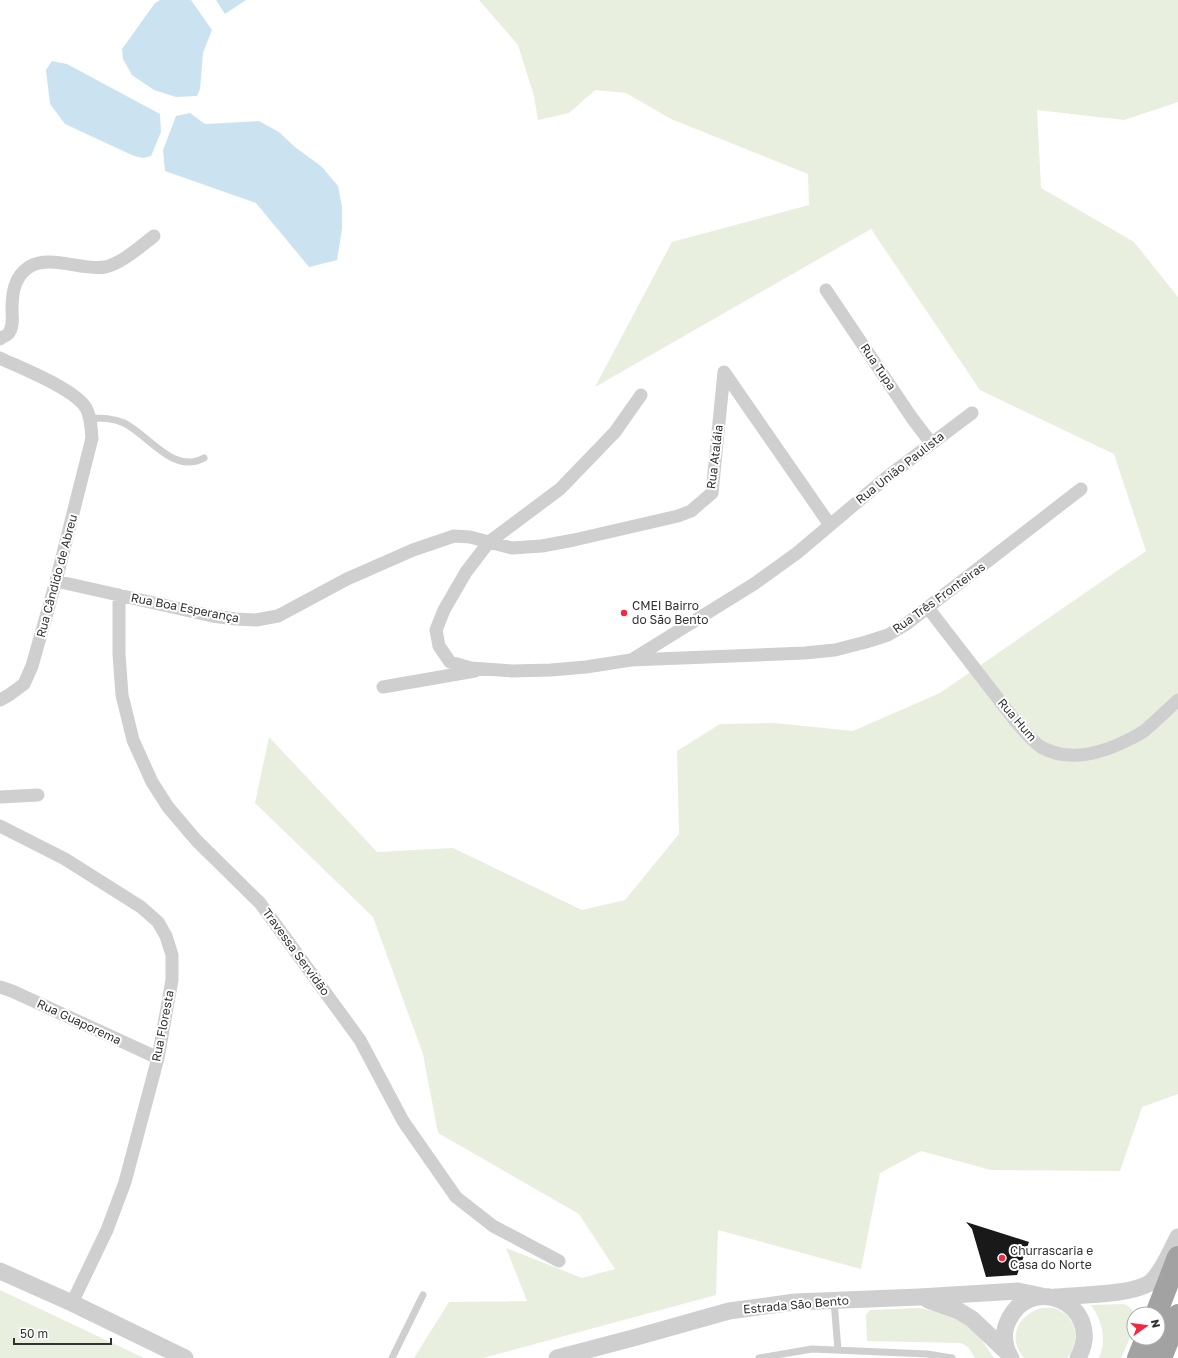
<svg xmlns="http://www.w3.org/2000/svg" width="1178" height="1358" viewBox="0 0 1178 1358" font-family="'Golos Text',sans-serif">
<rect width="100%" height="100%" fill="#fff"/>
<path fill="#e8efdf" d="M 479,0 L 1178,0 L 1178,102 L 1124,120 L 1037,110 L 1041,188 L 1134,242 L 1178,297 L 1178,1094 L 1142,1107 L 1120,1171 L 991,1170 L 921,1151 L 880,1173 L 861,1269 L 718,1230 L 716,1295 L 483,1358 L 414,1358 L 449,1302 L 527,1301 L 506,1248 L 582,1278 L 615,1269 L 579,1214 L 438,1133 L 423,1054 L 373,917 L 255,803 L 269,737 L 377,852 L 453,848 L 582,910 L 625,900 L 679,834 L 677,751 L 720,724 L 775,723 L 853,731 L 940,693 L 1146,551 L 1114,454 L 980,390 L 871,229 L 595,387 L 672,242 L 809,205 L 808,174 L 671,119 L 626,93 L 595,90 L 569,113 L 538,120 L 534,96 L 518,45 Z
M 0,1290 L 144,1358 L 0,1358 Z
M 1123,1304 C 1147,1310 1127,1343 1121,1358 L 1099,1358 C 1107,1338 1102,1321 1091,1305 Z
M 918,1308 C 937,1311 957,1314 971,1328 C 980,1336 987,1348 994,1358 L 975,1358 L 968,1347 L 961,1343 L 867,1341 L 866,1315 L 870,1310 Z
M 1041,1308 C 1047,1308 1053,1307 1059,1310 C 1078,1319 1080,1343 1067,1358 L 1024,1358 C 1007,1338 1017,1316 1041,1308 Z"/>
<path fill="#cbe3f0" d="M 160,0 L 191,0 L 212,30 L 203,53 L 200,89 L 197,96 L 176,97 L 154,90 L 132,75 L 123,59 L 122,49 L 155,3 Z
M 216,0 L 246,0 L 225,14 Z
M 52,61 L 67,64 L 160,114 L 161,132 L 151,156 L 143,158 L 134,156 L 65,124 L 50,104 L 46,70 Z
M 190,113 L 205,124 L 259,121 L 279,132 L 295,147 L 322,167 L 338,186 L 342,207 L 342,229 L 337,260 L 309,267 L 256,203 L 165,171 L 163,150 L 176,116 Z"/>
<path fill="#191919" d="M 966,1222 L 1029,1242 L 1017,1275 L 986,1277 L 972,1229 Z"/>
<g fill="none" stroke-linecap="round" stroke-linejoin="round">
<path stroke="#cfcfcf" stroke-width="7" d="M 90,418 C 102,418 113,418 124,423 C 149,435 173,475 204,458
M 834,1301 L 838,1350
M 392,1358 L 423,1295
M 759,1358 L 812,1349 L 927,1354 L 952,1358"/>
<path stroke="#cfcfcf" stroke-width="13" d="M 826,290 L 912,418 L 931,443
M 0,339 C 2,337 6,336 8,334 C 14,327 12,318 12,310 C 12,293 14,277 29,267 C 50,254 82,271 105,267 C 121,264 141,246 154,236
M 0,358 C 21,368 75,389 86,408 C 91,417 91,427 92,438 L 56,581 L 32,666 L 24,684 L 9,695 L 0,700
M 641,395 L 615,432 L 588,460 L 560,489 L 489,542 L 466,572 L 444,610 L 436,630 L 439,646 L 450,662 L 471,668 L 512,671 L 551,670 L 586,667 L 631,660 L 805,653 L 835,650 L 866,642 L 888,635 L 905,625 L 1081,489
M 56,581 L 212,616 L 236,619 L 256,620 L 278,616 L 347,579 L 413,550 L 454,536 L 470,537 L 512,548 L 542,546 L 574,540 L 678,516 L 691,511 L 712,493 L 724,372 L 830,525
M 119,595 L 119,654 L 122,695 L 133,740 L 152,782 L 168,807 L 196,840 L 260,903 L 360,1040 L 403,1121 L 456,1197 L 493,1226 L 559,1261
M 928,608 L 1017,723 C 1024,731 1032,741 1041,747 C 1069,763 1102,753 1128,740 C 1134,737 1140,734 1144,731 C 1156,721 1167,710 1178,700
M 633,659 L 754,584 L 797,553 L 887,477 L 972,413
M 383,687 L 475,671
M 0,797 L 38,795
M 0,826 L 65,859 L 141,907 L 158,922 L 166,936 L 172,955 L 172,980 L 158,1058 L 125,1182 L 107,1230 L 72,1303
M 0,987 L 12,991 L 158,1058"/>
<path stroke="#cfcfcf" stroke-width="17" d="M 0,1271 L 72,1303 L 185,1358
M 1055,1297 C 1077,1295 1134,1295 1151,1282 C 1163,1271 1170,1252 1178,1237
M 928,1300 L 959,1311 L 972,1319 L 1009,1354
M 557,1358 L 633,1338 L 729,1311 L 795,1302 L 919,1297 L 1018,1291 L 1042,1296
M 1011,1358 C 1005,1350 1003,1336 1006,1326 C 1027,1268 1107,1305 1078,1358"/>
<path stroke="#a2a2a2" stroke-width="22" d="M 1156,1314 L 1178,1257
M 1138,1358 L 1146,1338
M 1161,1358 L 1178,1315"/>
</g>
<g fill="#f22a41" stroke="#fff" stroke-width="1.5">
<circle cx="624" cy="613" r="4"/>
<circle cx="1002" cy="1258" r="4"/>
</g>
<g text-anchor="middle" stroke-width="4" stroke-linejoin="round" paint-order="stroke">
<g font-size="12" fill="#323232" stroke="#fff">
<text transform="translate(878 367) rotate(56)" y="4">Rua Tupa</text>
<text transform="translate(715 457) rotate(-83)" y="4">Rua Ataláia</text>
<text transform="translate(900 468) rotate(-38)" y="4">Rua União Paulista</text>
<text transform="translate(57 576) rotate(-75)" y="4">Rua Cândido de Abreu</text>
<text transform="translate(939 598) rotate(-36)" y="4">Rua Três Fronteiras</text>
<text transform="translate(185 608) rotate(11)" y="4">Rua Boa Esperança</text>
<text transform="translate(1017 720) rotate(49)" y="4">Rua Hum</text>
<text transform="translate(296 952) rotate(54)" y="4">Travessa Servidão</text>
<text transform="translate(79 1022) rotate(25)" y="4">Rua Guaporema</text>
<text transform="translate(163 1026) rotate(-79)" y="4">Rua Floresta</text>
<text transform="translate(796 1305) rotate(-5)" y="4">Estrada São Bento</text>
</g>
<g font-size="12" fill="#323232" stroke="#fff" text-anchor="start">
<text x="632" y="610">CMEI Bairro<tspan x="632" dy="14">do São Bento</tspan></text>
<text x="1010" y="1255">Churrascaria e<tspan x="1010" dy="14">Casa do Norte</tspan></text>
</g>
</g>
<g transform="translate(1146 1326) rotate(76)"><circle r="19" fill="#ffffff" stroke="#adadad"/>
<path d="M0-3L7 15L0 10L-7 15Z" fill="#f22a41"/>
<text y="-6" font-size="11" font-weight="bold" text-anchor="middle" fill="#323232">N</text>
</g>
<path d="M14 1338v6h97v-6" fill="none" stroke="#323232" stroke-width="2"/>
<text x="20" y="1338" font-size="12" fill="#323232" stroke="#ffffff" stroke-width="3" paint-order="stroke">50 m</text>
</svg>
